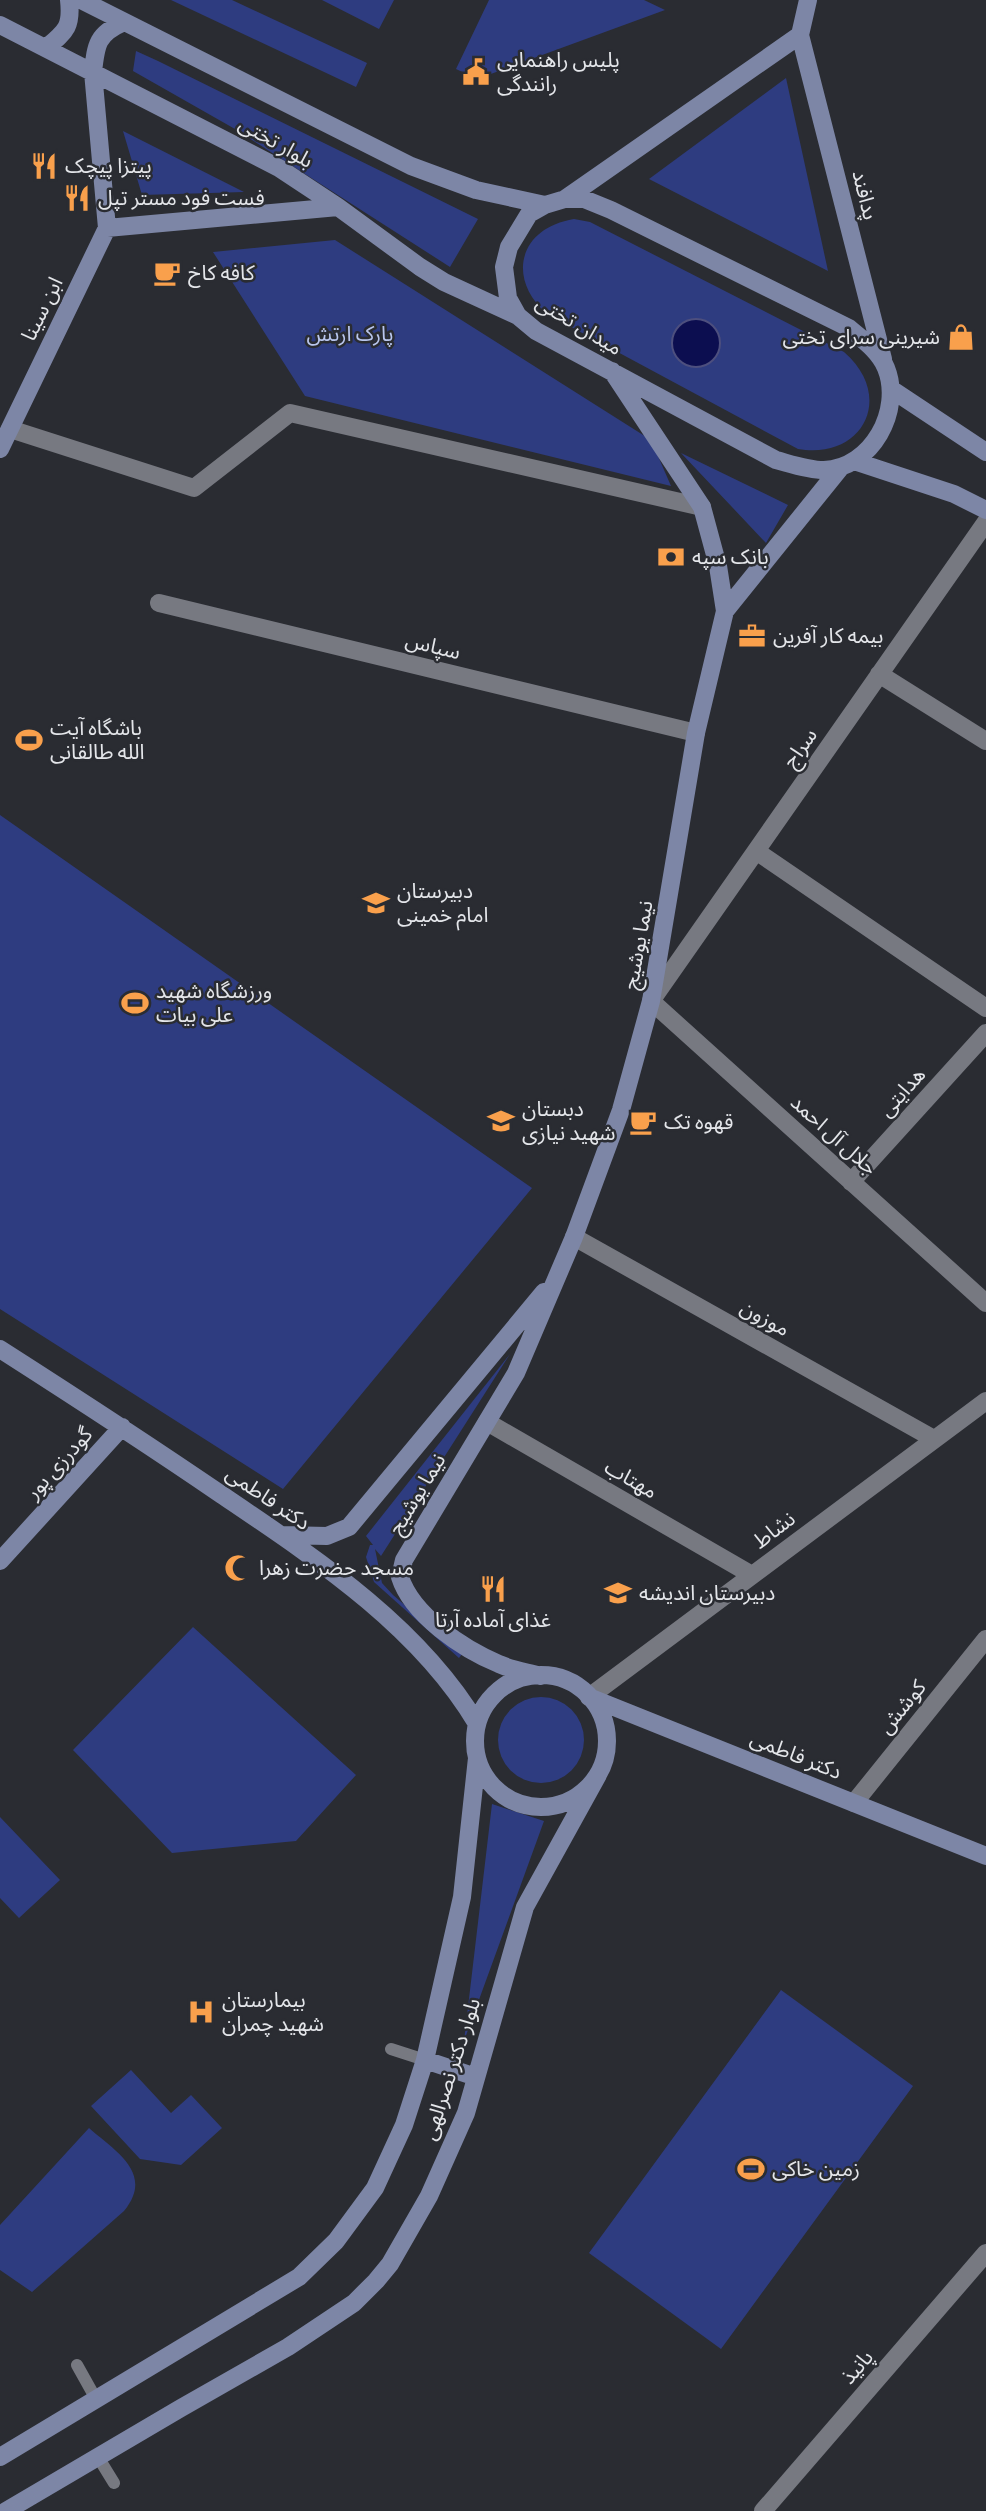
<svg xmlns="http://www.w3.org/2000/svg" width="986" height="2511" viewBox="0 0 986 2511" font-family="'Source Sans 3','Noto Sans Arabic',sans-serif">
<rect width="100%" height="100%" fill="#2a2c32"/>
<path fill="#2e3c80" d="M 171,0 L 232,0 L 367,63 L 356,87 Z
M 322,0 L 394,0 L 379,29 Z
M 489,0 L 644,0 L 665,10 L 477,79 L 456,69 Z
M 136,51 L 158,61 L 478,219 L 450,267 L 235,129 L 133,71 Z
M 786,78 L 828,271 L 649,179 Z
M 123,131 L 244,192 L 142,195 Z
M 574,219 L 590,222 L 844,352 C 895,396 864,460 798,449 L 547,314 C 506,278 519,228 574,219 Z
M 335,240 L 651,440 L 671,486 L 305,396 L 213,252 Z
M 681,453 L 788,505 L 766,543 Z
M 0,815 L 532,1188 L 283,1489 L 0,1309 Z
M 510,1354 L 381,1556 L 375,1549 L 382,1583 L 393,1595 L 462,1654 L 459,1658 L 374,1582 L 366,1557 L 370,1545 L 373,1545 L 366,1536 Z
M 193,1627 L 356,1775 L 296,1841 L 172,1853 L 73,1750 Z
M498 1740a43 43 0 1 1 86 0a43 43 0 1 1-86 0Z
M 492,1804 L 544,1821 L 464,2041 Z
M 0,1817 L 60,1880 L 19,1918 L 0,1898 Z
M 781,1990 L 913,2086 L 721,2349 L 589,2253 Z
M 131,2070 L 171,2113 L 191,2095 L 222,2128 L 181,2165 L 140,2159 L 91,2106 Z
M 89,2128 C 115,2151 155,2173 124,2211 L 32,2292 L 0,2270 L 0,2225 Z"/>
<path fill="#0c0e50" stroke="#4d4f7e" stroke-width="2" d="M672 343a24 24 0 1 1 48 0a24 24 0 1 1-48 0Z"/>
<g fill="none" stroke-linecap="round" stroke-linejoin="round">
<path stroke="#777981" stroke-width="12" d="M 391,2049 L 425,2060
M 77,2365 L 96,2399
M 98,2457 L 114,2483"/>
<path stroke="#777981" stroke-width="18" d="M 10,429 L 194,488 L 290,413 L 702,507
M 986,522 L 651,1001 L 986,1303
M 159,603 L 696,733
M 879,674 L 986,741
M 756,851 L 986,1008
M 851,1182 L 986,1033
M 574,1237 L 934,1439
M 487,1422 L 752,1575
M 589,1697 L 986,1401
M 854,1803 L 986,1639
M 763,2511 L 986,2253"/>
<path stroke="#7d86a6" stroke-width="18" d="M 81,0 L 411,166 L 476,190 L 545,205
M 808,0 L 800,35 L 883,359
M 0,25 L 279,168 L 338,207 L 420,267 L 444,282 L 518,316
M 46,48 C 66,31 72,27 69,0
M 565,199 L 584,199 L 611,210 L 849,328 C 863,340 879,351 886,368 C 903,410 872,468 824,470 C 808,470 791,464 776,460 L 536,331 L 518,316 L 508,298 L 504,267 L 509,247 L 529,214 L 545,205 Z
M 565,199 L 800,35
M 107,228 L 338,207
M 891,389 L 986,452
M 0,449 L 107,228 L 93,72 C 96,44 97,34 124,22
M 854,461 L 954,494 L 986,510
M 725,611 L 841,467
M 0,1349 C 75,1397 149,1445 222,1495 C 315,1558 419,1626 477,1724
M 282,1535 L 327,1536 L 349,1527 L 544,1292
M 0,1561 L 122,1427
M475 1741a66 66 0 1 1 132 0a66 66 0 1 1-132 0Z
M 541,1676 C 527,1672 512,1670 499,1664 C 463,1649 412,1615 400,1577 L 404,1560 L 516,1373 L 574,1237 L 621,1110 L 651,1001 L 696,733 L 725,611 L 718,566 L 702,507 L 612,371
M 589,1697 L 986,1856
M 425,2060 L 476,2077
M 0,2457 L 299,2277 L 336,2241 L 375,2188 L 404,2125 L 425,2060 L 462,1897 L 477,1758
M 6,2511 L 181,2408 L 288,2347 L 354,2303 L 376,2281 L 390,2264 L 429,2196 L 466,2113 L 525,1907 L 598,1775"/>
</g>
<defs>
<symbol id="civic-bare" viewBox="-9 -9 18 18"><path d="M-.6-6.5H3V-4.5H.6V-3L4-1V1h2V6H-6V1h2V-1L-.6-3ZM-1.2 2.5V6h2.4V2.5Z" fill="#f9a04c" stroke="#2a2c32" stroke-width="2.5" paint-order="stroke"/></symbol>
<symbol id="restaurant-bare" viewBox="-9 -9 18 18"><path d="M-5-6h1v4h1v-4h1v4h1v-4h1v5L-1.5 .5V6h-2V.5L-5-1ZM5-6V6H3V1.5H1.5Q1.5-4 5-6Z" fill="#f9a04c" stroke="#2a2c32" stroke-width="2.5" paint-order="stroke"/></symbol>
<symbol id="cafe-bare" viewBox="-9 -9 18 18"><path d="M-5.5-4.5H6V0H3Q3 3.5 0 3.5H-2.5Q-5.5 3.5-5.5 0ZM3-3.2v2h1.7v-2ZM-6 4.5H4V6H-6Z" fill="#f9a04c" stroke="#2a2c32" stroke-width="2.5" paint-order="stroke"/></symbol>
<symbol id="shop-bare" viewBox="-9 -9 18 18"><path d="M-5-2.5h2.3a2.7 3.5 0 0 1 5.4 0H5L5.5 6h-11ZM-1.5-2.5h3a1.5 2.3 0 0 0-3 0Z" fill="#f9a04c" stroke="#2a2c32" stroke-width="2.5" paint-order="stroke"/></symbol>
<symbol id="bank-bare" viewBox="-9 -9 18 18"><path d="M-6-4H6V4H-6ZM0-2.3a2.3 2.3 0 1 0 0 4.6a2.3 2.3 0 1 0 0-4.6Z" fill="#f9a04c" stroke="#2a2c32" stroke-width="2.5" paint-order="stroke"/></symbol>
<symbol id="office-bare" viewBox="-9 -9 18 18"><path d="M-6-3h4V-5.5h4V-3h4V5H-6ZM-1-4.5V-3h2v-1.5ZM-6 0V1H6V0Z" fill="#f9a04c" stroke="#2a2c32" stroke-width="2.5" paint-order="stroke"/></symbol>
<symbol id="stadium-bare" viewBox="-9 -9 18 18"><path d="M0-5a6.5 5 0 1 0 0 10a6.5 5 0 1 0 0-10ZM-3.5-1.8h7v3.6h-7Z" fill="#f9a04c" stroke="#2a2c32" stroke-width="2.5" paint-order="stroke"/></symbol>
<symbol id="school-bare" viewBox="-9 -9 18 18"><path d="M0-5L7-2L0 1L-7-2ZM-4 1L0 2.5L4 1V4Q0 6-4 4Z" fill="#f9a04c" stroke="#2a2c32" stroke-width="2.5" paint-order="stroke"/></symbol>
<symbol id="mosque-bare" viewBox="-9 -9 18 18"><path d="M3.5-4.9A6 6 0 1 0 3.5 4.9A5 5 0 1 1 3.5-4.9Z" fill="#f9a04c" stroke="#2a2c32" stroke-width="2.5" paint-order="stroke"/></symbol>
<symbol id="hospital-bare" viewBox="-9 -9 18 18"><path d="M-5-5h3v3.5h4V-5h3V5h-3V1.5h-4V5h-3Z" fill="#f9a04c" stroke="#2a2c32" stroke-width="2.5" paint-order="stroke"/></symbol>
</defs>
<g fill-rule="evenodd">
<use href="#civic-bare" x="457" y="53" width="38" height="38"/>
<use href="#restaurant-bare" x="25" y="147" width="38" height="38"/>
<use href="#restaurant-bare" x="58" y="179" width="38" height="38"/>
<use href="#cafe-bare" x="148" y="254" width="38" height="38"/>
<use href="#shop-bare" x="942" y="318" width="38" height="38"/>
<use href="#bank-bare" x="652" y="538" width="38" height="38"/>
<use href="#office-bare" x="733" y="617" width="38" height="38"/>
<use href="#stadium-bare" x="10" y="721" width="38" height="38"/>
<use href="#school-bare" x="357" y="884" width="38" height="38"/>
<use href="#stadium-bare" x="116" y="984" width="38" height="38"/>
<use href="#school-bare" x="482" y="1102" width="38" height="38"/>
<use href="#cafe-bare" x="624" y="1103" width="38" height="38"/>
<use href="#mosque-bare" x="219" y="1549" width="38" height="38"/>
<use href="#restaurant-bare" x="474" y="1570" width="38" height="38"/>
<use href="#school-bare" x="599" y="1574" width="38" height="38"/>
<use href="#hospital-bare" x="182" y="1993" width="38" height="38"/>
<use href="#stadium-bare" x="732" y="2150" width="38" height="38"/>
</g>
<g text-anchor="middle" stroke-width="5" stroke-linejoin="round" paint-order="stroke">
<g font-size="21" fill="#e4e6ea" stroke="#2a2c32" text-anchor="start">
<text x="497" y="67">پلیس راهنمایی<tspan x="497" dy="24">رانندگی</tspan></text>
<text x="65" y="173">پیتزا پیچک</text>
<text x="98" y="205">فست فود مستر تپل</text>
<text x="188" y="280">کافه کاخ</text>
<text x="940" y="344" text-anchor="end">شیرینی سرای تختی</text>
<text x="692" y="564">بانک سپه</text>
<text x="773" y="643">بیمه کار آفرین</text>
<text x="50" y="735">باشگاه آیت<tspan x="50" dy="24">الله طالقانی</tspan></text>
<text x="397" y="898">دبیرستان<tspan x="397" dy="24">امام خمینی</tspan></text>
<text x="156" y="998">ورزشگاه شهید<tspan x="156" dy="24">علی بیات</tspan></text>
<text x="522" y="1116">دبستان<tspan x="522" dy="24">شهید نیازی</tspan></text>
<text x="664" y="1129">قهوه تک</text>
<text x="259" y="1575">مسجد حضرت زهرا</text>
<text x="639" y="1600">دبیرستان اندیشه</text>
<text x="493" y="1627" text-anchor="middle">غذای آماده آرتا</text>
<text x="222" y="2007">بیمارستان<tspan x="222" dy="24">شهید چمران</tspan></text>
<text x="772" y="2176">زمین خاکی</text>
</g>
<g font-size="21" fill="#e4e6ea" stroke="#2a2c32">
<text transform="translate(276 142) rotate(30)" y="7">بلوار تختی</text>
<text transform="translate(865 195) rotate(76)" y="7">پدافند</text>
<text transform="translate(42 309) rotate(-64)" y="7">ابن سینا</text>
<text transform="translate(579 325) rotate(31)" y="7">میدان تختی</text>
<text transform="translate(433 646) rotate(14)" y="7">سپاس</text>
<text transform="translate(800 748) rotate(-55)" y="7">سراج</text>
<text transform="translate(638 945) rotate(-80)" y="7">نیما یوشیج</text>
<text transform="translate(902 1092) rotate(-48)" y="7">هدایتی</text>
<text transform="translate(834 1135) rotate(42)" y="7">جلال آل احمد</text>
<text transform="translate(765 1318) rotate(29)" y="7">موزون</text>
<text transform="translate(59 1463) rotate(-48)" y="7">گودرزی پور</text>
<text transform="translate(631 1479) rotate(30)" y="7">مهتاب</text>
<text transform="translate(417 1494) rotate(-59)" y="7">نیما یوشیج</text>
<text transform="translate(268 1498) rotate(34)" y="7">دکتر فاطمی</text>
<text transform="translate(774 1530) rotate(-37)" y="7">نشاط</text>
<text transform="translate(902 1707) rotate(-51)" y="7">کوشش</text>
<text transform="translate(796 1755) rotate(22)" y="7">دکتر فاطمی</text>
<text transform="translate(451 2069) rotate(-72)" y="7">بلوار دکتر نصرالهی</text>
<text transform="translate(857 2367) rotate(-49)" y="7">پانیذ</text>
</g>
<g font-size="21" fill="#b9c6ee" stroke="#2a2c32">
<text x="350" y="341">پارک ارتش</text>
</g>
</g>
</svg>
